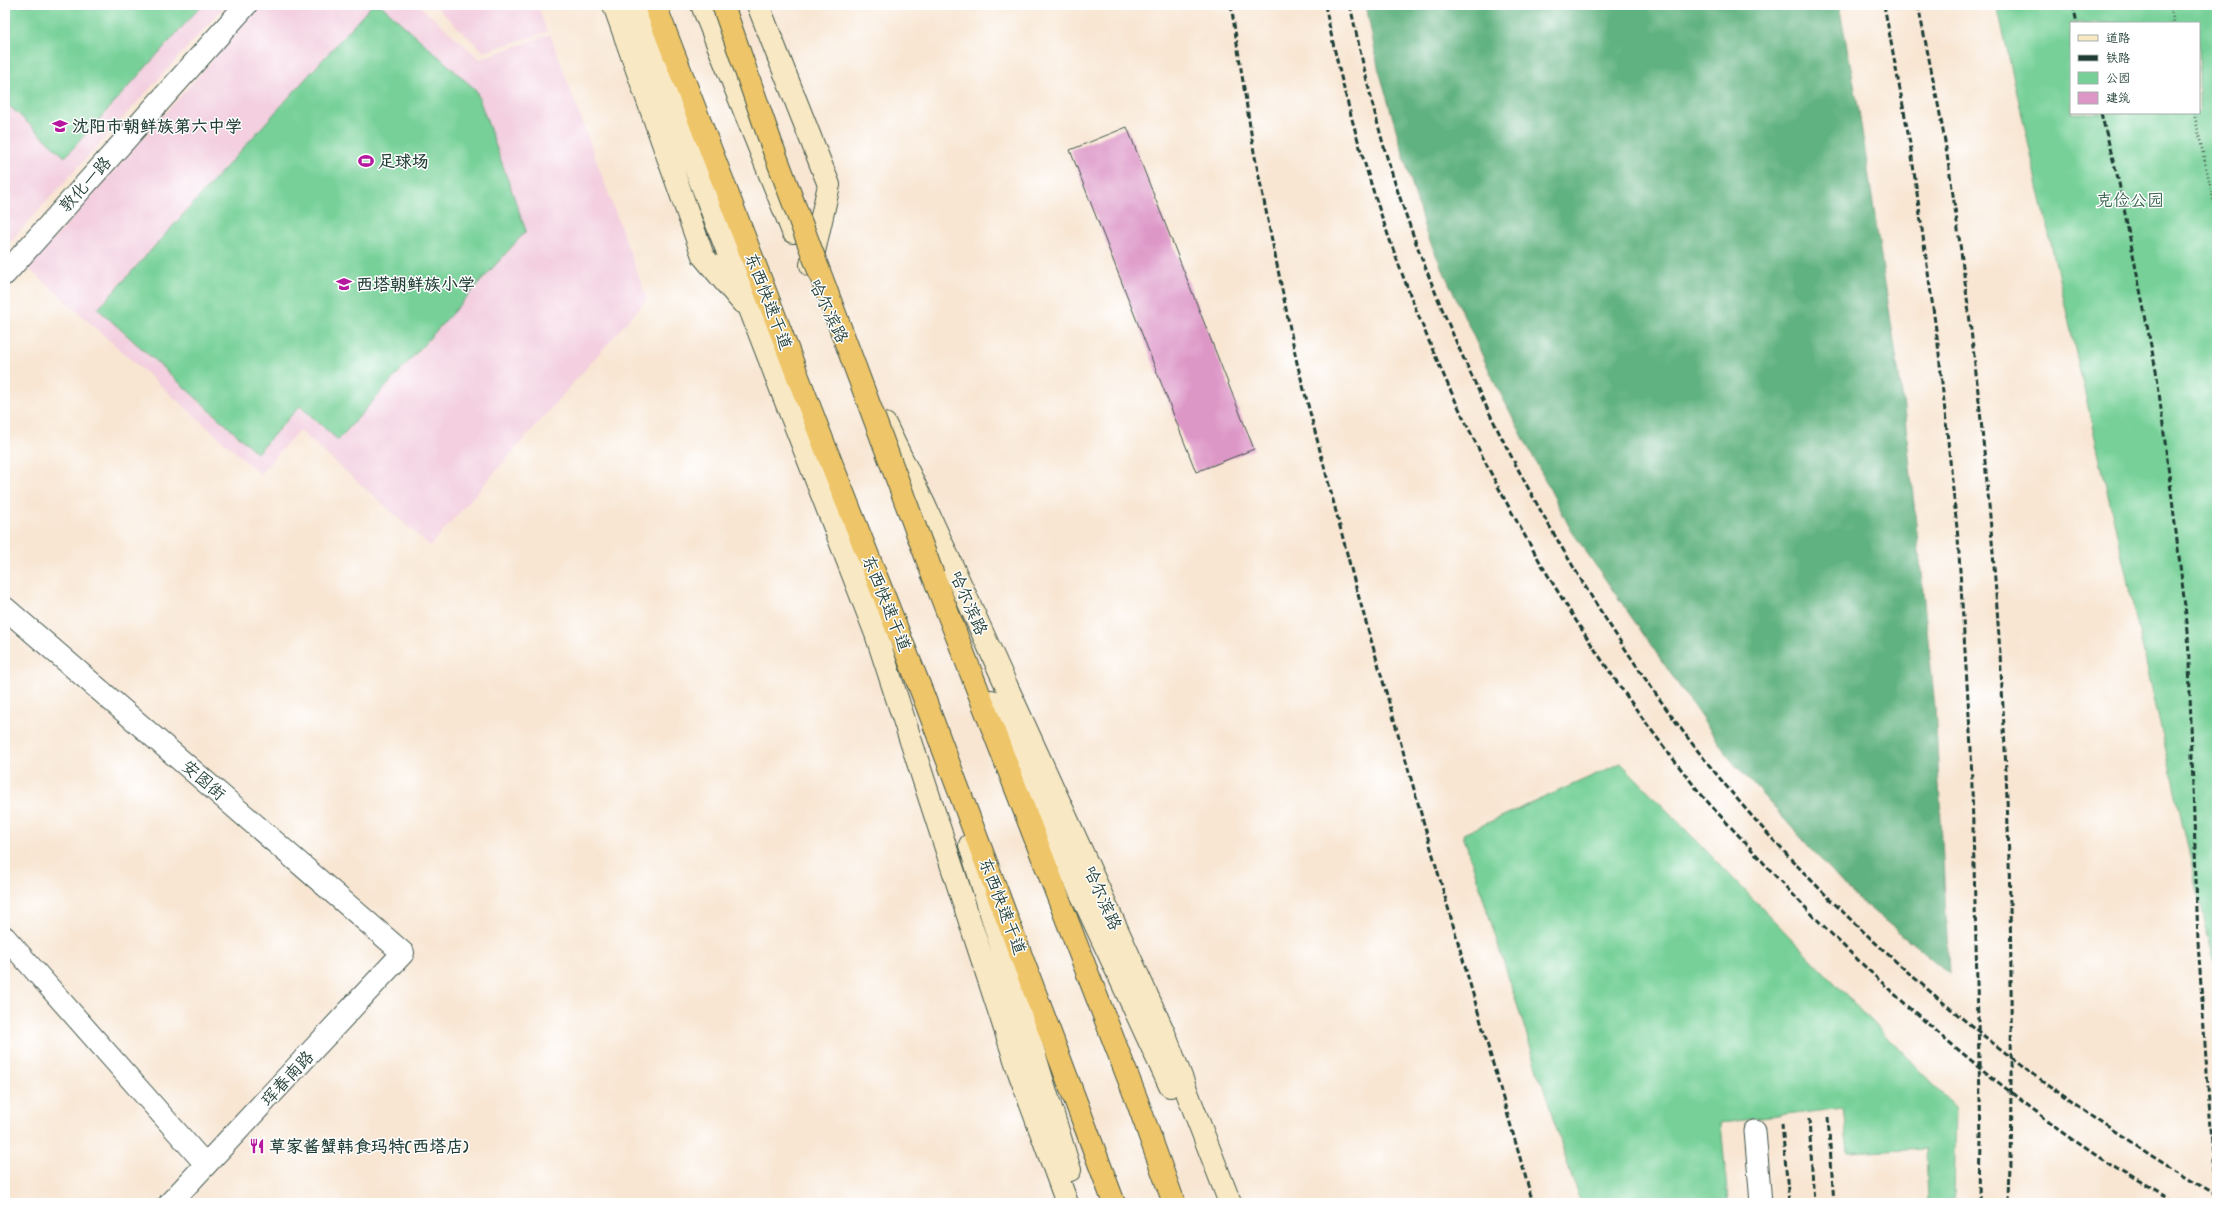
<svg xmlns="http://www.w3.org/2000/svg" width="2222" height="1208" viewBox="0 0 2222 1208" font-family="'Indie Flower','LXGW WenKai TC',sans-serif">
<rect width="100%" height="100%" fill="#fff"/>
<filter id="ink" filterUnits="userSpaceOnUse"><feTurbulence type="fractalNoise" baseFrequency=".025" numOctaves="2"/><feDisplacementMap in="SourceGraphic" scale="8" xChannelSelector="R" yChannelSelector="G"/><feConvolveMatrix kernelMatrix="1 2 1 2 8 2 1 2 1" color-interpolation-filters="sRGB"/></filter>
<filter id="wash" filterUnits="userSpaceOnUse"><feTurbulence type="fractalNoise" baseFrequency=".012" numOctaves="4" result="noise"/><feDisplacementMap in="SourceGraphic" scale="16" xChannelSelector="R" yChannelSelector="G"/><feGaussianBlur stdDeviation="0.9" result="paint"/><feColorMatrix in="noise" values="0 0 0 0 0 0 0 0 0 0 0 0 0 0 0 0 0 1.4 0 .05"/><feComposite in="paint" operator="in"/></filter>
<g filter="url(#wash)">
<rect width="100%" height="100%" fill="#f8e6d3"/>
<path fill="#f3cfdf" d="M 5,5 L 226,5 L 5,247 Z
M 261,5 L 419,5 L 480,59 L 550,34 L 647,299 L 430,546 L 299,430 L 260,474 L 28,268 Z
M 434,5 L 538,5 L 547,32 L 484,52 Z"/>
<path fill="#76d097" stroke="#4a8666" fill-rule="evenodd" d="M 5,5 L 202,5 L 65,157 L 5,102 Z
M 372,5 L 381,5 L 476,90 L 526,231 L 338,440 L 300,406 L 257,453 L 98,309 Z
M 1997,5 L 2217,5 L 2217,976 ZM 2071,23 L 2199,23 L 2199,113 L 2071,113 Z
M 1621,763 L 1956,1108 L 1954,1203 L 1928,1203 L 1926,1148 L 1848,1152 L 1843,1108 L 1721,1123 L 1728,1203 L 1580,1203 L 1463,834 Z"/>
<path fill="#60b280" stroke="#40785a" d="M 1366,5 L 1839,5 L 1859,111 L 1904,408 L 1935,707 L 1949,973 L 1851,893 L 1730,759 L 1571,530 L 1495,383 L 1426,233 L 1378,67 Z"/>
<g id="blocks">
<path fill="#dd97c7" d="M 1127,127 L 1254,449 L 1196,472 L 1070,150 Z"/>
</g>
</g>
<g filter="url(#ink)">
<use href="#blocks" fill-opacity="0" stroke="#40564c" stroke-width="1"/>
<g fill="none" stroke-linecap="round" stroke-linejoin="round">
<defs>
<path id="lane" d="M 5,937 L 206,1165
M 1755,1131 L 1761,1203"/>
<path id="street" d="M 5,274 L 246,5
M 5,608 L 403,953 L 170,1203"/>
<path id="secondary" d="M 614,5 L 703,256 L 742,302
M 632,5 L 876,634 L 1019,1072 L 1067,1203
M 702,5 L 793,232
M 758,5 L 829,185 L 811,265
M 885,424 L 924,504 L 1164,1033 L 1230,1203
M 992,701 L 1170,1086
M 970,845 L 1070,1170"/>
<path id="highway" d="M 655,5 L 825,447 L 923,695 L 1114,1203
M 933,575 L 1136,1098 L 1174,1203"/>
</defs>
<use href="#lane" stroke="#40564c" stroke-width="23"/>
<use href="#street" stroke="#40564c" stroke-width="24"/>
<use href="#secondary" stroke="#40564c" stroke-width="24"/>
<use href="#highway" stroke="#40564c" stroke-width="24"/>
<path stroke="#40564c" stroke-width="2.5" stroke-dasharray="1 3" stroke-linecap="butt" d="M 2170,5 L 2174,23
M 2194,113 L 2217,216"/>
<use href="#lane" stroke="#fff" stroke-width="21"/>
<use href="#street" stroke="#fff" stroke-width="22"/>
<use href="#secondary" stroke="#f8e8c3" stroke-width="22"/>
<use href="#highway" stroke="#eec569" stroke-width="22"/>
<path stroke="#1f3d34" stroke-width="3" stroke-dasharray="6 3" stroke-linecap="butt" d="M 1231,5 L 1254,152 L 1297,363 L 1355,584 L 1533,1203
M 1325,5 C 1382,290 1514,561 1696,788 C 1713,809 1733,829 1752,850 C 1811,916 1874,978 1942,1036 C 2015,1098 2092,1157 2176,1203
M 1350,5 C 1363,64 1376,125 1395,183 C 1446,337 1519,484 1607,621 C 1640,672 1674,722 1713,770 C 1851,940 2029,1085 2217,1196
M 1884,5 L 1910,143 L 1938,344 L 1958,538 L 1971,748 L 1981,1138 L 1980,1203
M 1918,5 C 1927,50 1937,96 1945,142 C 2000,492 2018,849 2009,1203
M 2073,5 L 2077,23
M 2101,113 L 2119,183 L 2157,376 L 2188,631 L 2198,942 L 2216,1203
M 1828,1117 L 1834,1203
M 1809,1119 L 1814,1203
M 1782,1124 L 1789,1203"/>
<defs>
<path id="highway-bridge" d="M 723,5 L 771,143 L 933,575"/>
</defs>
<use href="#highway-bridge" stroke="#40564c" stroke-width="24" stroke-linecap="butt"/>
<use href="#highway-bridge" stroke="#eec569" stroke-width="22"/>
</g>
</g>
<defs>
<symbol id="school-bare" viewBox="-9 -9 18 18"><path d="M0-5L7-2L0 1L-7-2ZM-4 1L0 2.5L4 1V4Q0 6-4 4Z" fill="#b5179e" stroke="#fff" stroke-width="2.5" paint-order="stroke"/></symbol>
<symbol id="stadium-bare" viewBox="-9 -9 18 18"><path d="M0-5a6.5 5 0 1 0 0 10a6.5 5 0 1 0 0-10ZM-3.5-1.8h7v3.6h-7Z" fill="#b5179e" stroke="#fff" stroke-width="2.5" paint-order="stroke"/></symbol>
<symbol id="restaurant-bare" viewBox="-9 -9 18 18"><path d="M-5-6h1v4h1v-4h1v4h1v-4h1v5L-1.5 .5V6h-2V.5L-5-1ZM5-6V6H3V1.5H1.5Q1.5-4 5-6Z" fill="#b5179e" stroke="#fff" stroke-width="2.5" paint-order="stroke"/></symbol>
</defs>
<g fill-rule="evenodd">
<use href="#school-bare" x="49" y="115" width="22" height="22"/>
<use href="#stadium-bare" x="355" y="150" width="22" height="22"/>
<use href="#school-bare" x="333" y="273" width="22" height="22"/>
<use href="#restaurant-bare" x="246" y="1135" width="22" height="22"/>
</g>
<g text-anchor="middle" stroke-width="3" stroke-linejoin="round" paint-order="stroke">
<g font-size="17" font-weight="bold" fill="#1f3d34" stroke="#fff" text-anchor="start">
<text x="72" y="132">沈阳市朝鲜族第六中学</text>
<text x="378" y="167">足球场</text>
<text x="356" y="290">西塔朝鲜族小学</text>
<text x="269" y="1152">草家酱蟹韩食玛特(西塔店)</text>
</g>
<g font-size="17" fill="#1f3d34" stroke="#fff">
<text transform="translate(85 184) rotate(-48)" y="6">敦化一路</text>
<text transform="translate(769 301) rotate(69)" y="6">东西快速干道</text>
<text transform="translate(829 311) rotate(64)" y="6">哈尔滨路</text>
<text transform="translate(887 603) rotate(68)" y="6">东西快速干道</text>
<text transform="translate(969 603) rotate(66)" y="6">哈尔滨路</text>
<text transform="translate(204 780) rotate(41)" y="6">安图街</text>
<text transform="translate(1103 898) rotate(66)" y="6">哈尔滨路</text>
<text transform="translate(1003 906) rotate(69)" y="6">东西快速干道</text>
<text transform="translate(287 1078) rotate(-47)" y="6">珲春南路</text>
</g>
<g font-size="17" fill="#35624d" stroke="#fff">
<text x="2130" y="206">克俭公园</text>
</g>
</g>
<rect width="2222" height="1208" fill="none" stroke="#fff" stroke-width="20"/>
<rect x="2070" y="22" width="130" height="92" fill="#ffffff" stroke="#a5b1ae"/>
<rect x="2078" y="35" width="20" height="6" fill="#f8e8c3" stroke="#a5b1ae"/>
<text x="2106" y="42" font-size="12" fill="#1f3d34">道路</text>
<rect x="2078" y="55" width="20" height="6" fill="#1f3d34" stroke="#a5b1ae"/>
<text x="2106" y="62" font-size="12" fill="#1f3d34">铁路</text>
<rect x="2078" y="72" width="20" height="12" fill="#76d097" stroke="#a5b1ae"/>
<text x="2106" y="82" font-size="12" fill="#1f3d34">公园</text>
<rect x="2078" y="92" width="20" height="12" fill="#dd97c7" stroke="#a5b1ae"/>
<text x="2106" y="102" font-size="12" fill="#1f3d34">建筑</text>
</svg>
